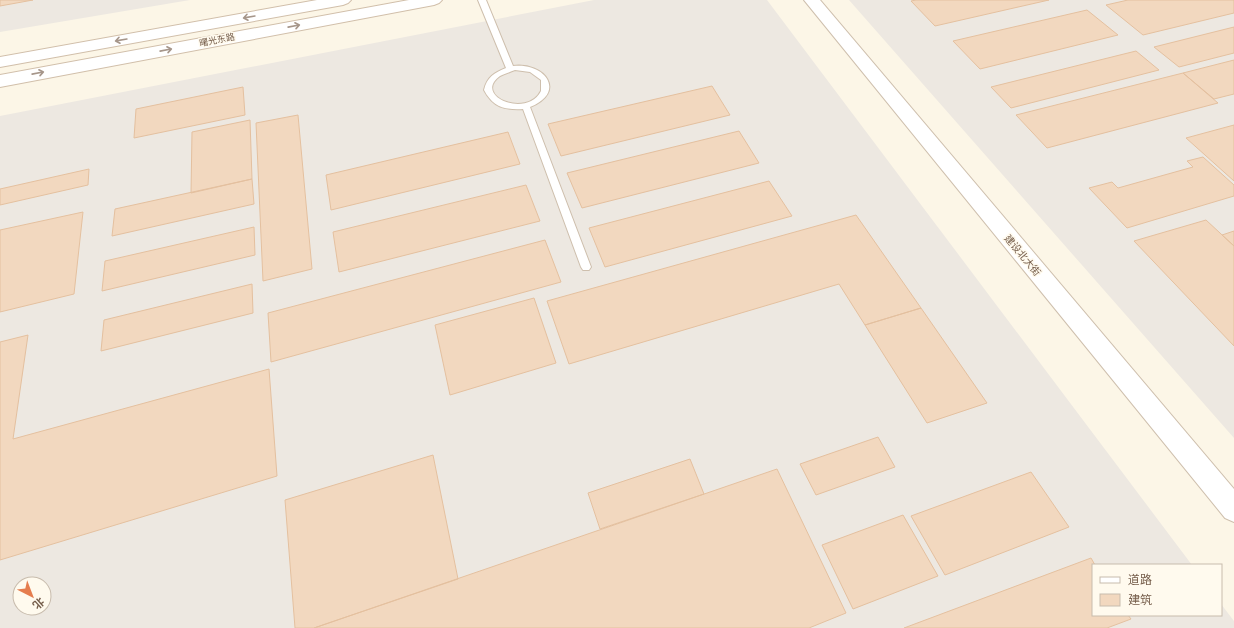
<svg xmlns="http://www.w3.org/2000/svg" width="1234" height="628" viewBox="0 0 1234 628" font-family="'PT Sans Narrow','Noto Sans SC',sans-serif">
<rect width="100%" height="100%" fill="#fcf6e7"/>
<path fill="#ede8e1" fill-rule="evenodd" d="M 0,0 L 190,0 L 0,32 Z
M 594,0 L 767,0 L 1192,565 L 1093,565 L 1093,615 L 1221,615 L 1221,604 L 1234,621 L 1234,628 L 0,628 L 0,116 ZM 20,584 L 44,584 L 44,608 L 20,608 Z
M 849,0 L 1234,0 L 1234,438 Z"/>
<path fill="#f2d8bf" stroke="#e4c09f" d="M 0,0 L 33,0 L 0,6 Z
M 916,0 L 1049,0 L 935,26 L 911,1 Z
M 1128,0 L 1234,0 L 1234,13 L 1143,35 L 1106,5 Z
M 1087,10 L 1118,35 L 980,69 L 953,41 Z
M 1234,27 L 1234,53 L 1179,67 L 1154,47 Z
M 1136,51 L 1159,70 L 1011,108 L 991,87 Z
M 1234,60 L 1234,94 L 1214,99 L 1183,73 Z
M 1183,73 L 1218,103 L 1047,148 L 1016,115 Z
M 712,86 L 730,115 L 561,156 L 548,124 Z
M 243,87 L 245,115 L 134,138 L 136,109 Z
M 298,115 L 312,269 L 263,281 L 256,123 Z
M 250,120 L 252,179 L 191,193 L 192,132 Z
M 1234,125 L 1234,181 L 1186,138 Z
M 739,131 L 759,163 L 582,208 L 567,173 Z
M 508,132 L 520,164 L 331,210 L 326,175 Z
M 1203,157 L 1234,185 L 1234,196 L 1127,228 L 1089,188 L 1112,182 L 1118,188 L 1193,167 L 1187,161 Z
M 89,169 L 88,185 L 0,205 L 0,189 Z
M 252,179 L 254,204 L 112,236 L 115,209 Z
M 769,181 L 792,216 L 605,267 L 589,228 Z
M 526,185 L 540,221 L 339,272 L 333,232 Z
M 83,212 L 74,294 L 0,312 L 0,230 Z
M 856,215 L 921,308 L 865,325 L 839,284 L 569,364 L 547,301 Z
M 1206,220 L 1234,246 L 1234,346 L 1134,241 Z
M 254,227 L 255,255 L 102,291 L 105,261 Z
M 1234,231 L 1234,246 L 1222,235 Z
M 545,240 L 561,282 L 271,362 L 268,313 Z
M 252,284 L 253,313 L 101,351 L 104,320 Z
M 534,298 L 556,363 L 450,395 L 435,325 Z
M 921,308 L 987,403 L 927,423 L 865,325 Z
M 28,335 L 13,439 L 269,369 L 277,476 L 0,560 L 0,342 Z
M 878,437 L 895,467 L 816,495 L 800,464 Z
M 433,455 L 458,579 L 314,628 L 295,628 L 285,500 Z
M 690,459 L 704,494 L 600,529 L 588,493 Z
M 777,469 L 846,613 L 809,628 L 314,628 Z
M 1031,472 L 1069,527 L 945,575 L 911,516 Z
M 903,515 L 938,576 L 853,609 L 822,545 Z
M 1091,558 L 1095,565 L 1093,565 L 1093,615 L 1128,615 L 1131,619 L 1107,628 L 904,628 Z"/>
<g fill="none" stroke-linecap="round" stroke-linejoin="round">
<defs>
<path id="service" d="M 478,0 L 486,0 L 513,66 C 545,62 567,92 530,107 L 591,267 L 589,270 L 583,270 L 581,267 L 523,109 C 504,110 493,107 484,90 C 487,77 494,73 506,68 ZM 515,70 L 530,72 L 541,80 L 541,91 C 527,119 472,96 500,76 C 504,74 510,72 515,70 Z"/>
<path id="tertiary" d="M 804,0 L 820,0 L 1234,489 L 1234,522 L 1225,518 Z"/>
<path id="secondary" d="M 317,0 L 351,0 L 348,3 L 343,5 L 0,67 L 0,57 Z
M 409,0 L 442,0 L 439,3 L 434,5 L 0,87 L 0,75 Z"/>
</defs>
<use href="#service" stroke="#cebfad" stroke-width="2"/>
<use href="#tertiary" stroke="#cebfad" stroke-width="2"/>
<use href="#secondary" stroke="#d1bfaa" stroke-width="2"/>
<use href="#service" fill="#fff" fill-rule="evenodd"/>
<use href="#tertiary" fill="#fff" fill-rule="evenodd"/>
<use href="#secondary" fill="#fff" fill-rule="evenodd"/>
</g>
<defs><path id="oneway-shaft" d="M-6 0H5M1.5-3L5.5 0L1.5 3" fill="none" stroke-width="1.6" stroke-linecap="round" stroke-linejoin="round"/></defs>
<g stroke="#a6968a">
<use href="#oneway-shaft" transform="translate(249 17) rotate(170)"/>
<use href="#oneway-shaft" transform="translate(294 26) rotate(-11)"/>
<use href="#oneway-shaft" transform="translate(121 40) rotate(170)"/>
<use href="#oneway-shaft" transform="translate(166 50) rotate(-11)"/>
<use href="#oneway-shaft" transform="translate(38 73) rotate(-11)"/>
</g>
<g text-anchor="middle" stroke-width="3" stroke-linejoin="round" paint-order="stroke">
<g font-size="9" fill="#765e4b" stroke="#fffaee">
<text transform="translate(217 40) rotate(-11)" y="3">曙光东路</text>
</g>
<g font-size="10" fill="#765e4b" stroke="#fffaee">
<text transform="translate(1023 255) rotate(50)" y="4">建设北大街</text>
</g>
</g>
<rect x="1092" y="564" width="130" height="52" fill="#fffaee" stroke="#c8bcad"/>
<rect x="1100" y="577" width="20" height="6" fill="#ffffff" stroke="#c8bcad"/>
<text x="1128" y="584" font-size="12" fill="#765e4b">道路</text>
<rect x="1100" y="594" width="20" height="12" fill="#f2d8bf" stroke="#c8bcad"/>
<text x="1128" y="604" font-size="12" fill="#765e4b">建筑</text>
<g transform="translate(32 596) rotate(138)"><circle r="19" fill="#fffaee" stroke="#c8bcad"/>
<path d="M0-3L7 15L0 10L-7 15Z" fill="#e57d4e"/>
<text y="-6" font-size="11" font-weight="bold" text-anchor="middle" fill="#765e4b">北</text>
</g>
</svg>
